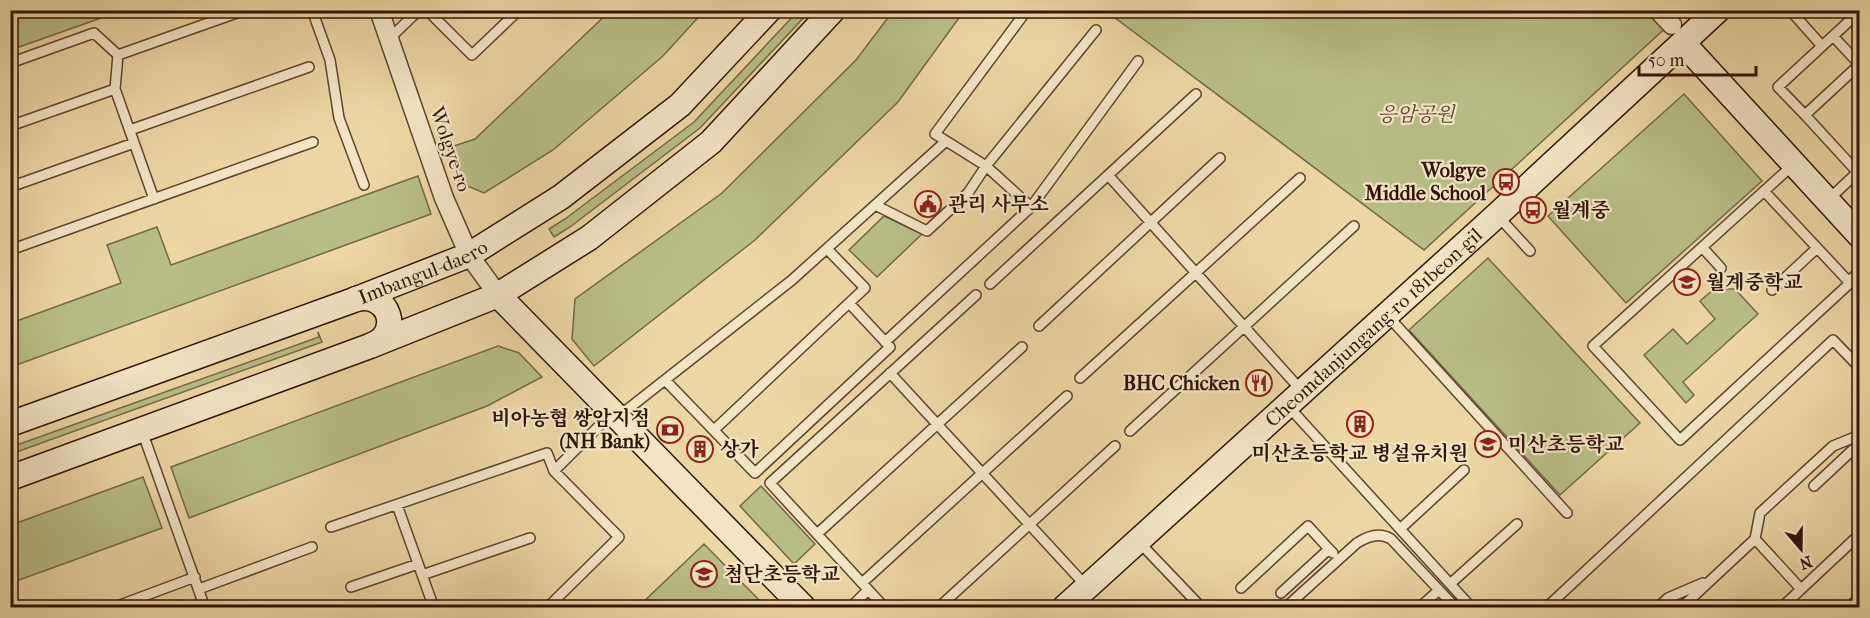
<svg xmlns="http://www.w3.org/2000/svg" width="1870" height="618" viewBox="0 0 1870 618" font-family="'IM FELL French Canon','Noto Serif KR',serif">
<rect width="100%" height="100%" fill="#ecd6a4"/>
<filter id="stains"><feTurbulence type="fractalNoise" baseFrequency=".00333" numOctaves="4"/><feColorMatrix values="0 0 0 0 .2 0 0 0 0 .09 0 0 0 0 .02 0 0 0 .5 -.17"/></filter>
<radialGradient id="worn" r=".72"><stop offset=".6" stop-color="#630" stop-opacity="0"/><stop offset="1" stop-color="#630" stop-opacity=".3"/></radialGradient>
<path fill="#b8bd85" stroke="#746946" stroke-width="1.5" d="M 17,10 L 102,11 L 104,17 L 19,47 L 11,23 L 11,13 Z
M 611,10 L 704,11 L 663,56 L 553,150 L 484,193 L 460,183 L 448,148 L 475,139 Z
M 798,11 L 810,11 L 700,128 L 570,227 L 554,237 L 549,229 L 565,219 L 694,122 Z
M 893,11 L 964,11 L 898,102 L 755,240 L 594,366 L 572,339 L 575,299 L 722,193 L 856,60 Z
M 1106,11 L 1684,11 L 1424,250 Z
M 1684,94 L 1762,181 L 1626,303 L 1548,216 Z
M 418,176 L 431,214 L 11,367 L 11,323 L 121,283 L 107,245 L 157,227 L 171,265 Z
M 884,216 L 922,234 L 877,277 L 849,250 Z
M 1488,258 L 1640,423 L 1560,495 L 1409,330 Z
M 1714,289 L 1735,289 L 1758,314 L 1683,382 L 1694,395 L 1686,403 L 1644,355 L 1673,329 L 1687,344 L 1715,319 L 1700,301 Z
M 318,332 L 322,342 L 11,454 L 11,447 L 319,337 Z
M 498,346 L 519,353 L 542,377 L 487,406 L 189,518 L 171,467 Z
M 143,477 L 162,528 L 11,583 L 11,525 Z
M 761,486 L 815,544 L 794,564 L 740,506 Z
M 704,544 L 766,607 L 638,607 Z"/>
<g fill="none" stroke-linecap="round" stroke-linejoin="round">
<defs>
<path id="lane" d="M 312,10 L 330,60 L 339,118 L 364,185
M 427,10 L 472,55 L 519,10
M 1027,10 L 935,134 L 986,166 L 1031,207
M 1790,10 L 1822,46
M 1860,11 L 1778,87 L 1805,115 L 1860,64
M 1833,36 L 1859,64
M 389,39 L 419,10
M 118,55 L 115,89 L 154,199
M 118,55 L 245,10
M 10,63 L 94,33 L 118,55
M 1805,115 L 1860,175
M 10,126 L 115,89
M 130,130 L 309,67
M 1108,175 L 1301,390
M 10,187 L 134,143
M 1764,191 L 1850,283 L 1680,440 L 1593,346 L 1794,164
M 1828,200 L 1860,170
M 875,205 L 927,231 L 968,193 L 986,166 L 1096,30
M 1497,215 L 1530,251
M 1702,247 L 1721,268
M 10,250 L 313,142
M 1848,282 L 1860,271
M 990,284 L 1196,94
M 1772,290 L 1817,248
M 1387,315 L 1567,513
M 1039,326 L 1220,158
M 885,342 L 1031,207 L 1138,61
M 890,373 L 1087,587
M 1080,378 L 1300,178
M 665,380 L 755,473 L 890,347 L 849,303
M 1288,406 L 1472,608
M 619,416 L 792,280 L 945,142
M 714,430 L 865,288 L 827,249
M 142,431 L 205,608
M 1130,431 L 1354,226
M 1814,486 L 1860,443
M 397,505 L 434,608
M 331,527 L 547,453 L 554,471
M 1400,529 L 1464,470
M 817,534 L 1022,347
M 1755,539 L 1801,589
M 1139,542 L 1202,608
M 422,575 L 530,538
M 862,583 L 1067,396
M 1450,584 L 1517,524
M 351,587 L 418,564
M 1241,588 L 1308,526 L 1329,549
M 199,589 L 312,547
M 1281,593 L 1329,549 L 1333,553
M 112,608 L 195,577
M 547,608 L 619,537 L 554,471 L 612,413
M 850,608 L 868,590
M 885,608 L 770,483 L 976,295
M 938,608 L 1115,446
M 1285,608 L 1357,543 C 1368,536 1380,532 1391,539 L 1456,608
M 1419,608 L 1439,590
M 1546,608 L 1833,340 L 1860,368
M 1657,608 L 1668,598 L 1703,583
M 1681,608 L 1755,539 L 1760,513 L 1833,446 L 1860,435
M 1781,608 L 1860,534
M 1848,608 L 1860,597"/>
<path id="street" d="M 379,10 L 444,198 L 469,255 L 498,295
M 1658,10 L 1672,25"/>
<g id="secondary">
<path d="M 1683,43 L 1860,236"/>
<path d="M 498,295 L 804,608"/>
<path d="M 356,299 C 389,291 403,333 372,345"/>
<path id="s1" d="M 10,424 L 354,300 L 469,255 L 561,197 L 680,105 L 769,10"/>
<path d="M 10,478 L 370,346 L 498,295 L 589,238 L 711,142 L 833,10"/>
<path id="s2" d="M 1064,608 L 1497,215 L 1718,10"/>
</g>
</defs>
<use href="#lane" stroke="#5f452e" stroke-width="12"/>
<use href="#street" stroke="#5f452e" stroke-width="21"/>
<use href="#secondary" stroke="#301507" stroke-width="27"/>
<use href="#lane" stroke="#f3e4c4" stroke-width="9"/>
<use href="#street" stroke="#f3e4c4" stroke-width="18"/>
<use href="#secondary" stroke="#f3e4c4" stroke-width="24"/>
</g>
<defs>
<symbol id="bus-ring" viewBox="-11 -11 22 22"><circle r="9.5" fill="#f3e4c4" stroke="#8f2418" stroke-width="1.5"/><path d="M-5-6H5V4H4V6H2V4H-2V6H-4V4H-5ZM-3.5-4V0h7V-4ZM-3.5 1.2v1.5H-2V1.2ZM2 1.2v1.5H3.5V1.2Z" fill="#8f2418"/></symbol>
<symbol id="civic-ring" viewBox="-11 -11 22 22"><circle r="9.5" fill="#f3e4c4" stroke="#8f2418" stroke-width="1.5"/><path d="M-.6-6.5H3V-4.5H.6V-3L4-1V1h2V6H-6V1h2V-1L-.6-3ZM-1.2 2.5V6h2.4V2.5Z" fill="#8f2418"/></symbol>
<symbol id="school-ring" viewBox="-11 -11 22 22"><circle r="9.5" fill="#f3e4c4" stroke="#8f2418" stroke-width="1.5"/><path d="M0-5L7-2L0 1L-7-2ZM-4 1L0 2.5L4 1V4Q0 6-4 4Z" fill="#8f2418"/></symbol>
<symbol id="restaurant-ring" viewBox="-11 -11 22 22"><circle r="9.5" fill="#f3e4c4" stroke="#8f2418" stroke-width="1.5"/><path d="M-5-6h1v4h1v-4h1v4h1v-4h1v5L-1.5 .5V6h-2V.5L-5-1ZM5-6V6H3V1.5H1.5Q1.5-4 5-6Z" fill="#8f2418"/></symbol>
<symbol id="building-ring" viewBox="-11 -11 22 22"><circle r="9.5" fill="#f3e4c4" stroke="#8f2418" stroke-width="1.5"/><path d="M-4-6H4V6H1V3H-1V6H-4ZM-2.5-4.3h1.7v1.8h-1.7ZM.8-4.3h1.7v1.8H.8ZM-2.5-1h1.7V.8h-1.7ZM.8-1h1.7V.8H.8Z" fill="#8f2418"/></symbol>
<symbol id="bank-ring" viewBox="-11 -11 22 22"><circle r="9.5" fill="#f3e4c4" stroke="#8f2418" stroke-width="1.5"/><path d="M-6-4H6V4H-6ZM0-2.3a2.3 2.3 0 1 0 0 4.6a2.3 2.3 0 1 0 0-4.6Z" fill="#8f2418"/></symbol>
</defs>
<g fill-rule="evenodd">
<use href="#bus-ring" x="1491" y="167" width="30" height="30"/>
<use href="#civic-ring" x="913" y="189" width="30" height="30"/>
<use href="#bus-ring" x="1518" y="195" width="30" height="30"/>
<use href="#school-ring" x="1672" y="267" width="30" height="30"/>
<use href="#restaurant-ring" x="1244" y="368" width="30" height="30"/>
<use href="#building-ring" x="1345" y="409" width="30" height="30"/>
<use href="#bank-ring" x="655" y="415" width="30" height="30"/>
<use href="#school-ring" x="1473" y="429" width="30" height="30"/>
<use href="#building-ring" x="685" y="434" width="30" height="30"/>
<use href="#school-ring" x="689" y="559" width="30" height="30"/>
</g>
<g text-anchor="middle" stroke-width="4.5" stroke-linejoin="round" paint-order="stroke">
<g font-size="20" font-style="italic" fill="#59472d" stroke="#f3e4c4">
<text x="1416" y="121">응암공원</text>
</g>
<g font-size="20" fill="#301507" stroke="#f3e4c4">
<text transform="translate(451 149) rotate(71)" y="7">Wolgye-ro</text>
<text dy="7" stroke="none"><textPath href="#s1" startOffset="440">Imbangul-daero</textPath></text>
<text dy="7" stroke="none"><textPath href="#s2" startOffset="418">Cheomdanjungang-ro 181beon-gil</textPath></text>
</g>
<g font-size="20" font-weight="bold" fill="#301507" stroke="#f3e4c4" text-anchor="start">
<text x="1486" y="177" text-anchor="end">Wolgye<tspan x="1486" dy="23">Middle School</tspan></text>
<text x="948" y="211">관리 사무소</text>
<text x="1552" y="217">월계중</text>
<text x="1706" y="289">월계중학교</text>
<text x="1240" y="390" text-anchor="end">BHC Chicken</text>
<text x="650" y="425" text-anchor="end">비아농협 쌍암지점<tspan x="650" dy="23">(NH Bank)</tspan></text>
<text x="1508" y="451">미산초등학교</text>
<text x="720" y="456">상가</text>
<text x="1360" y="460" text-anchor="middle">미산초등학교 병설유치원</text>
<text x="724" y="581">첨단초등학교</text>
</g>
</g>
<rect width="1870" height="618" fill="none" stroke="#ecd6a4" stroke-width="36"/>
<rect x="12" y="12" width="1846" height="594" fill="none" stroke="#301507" stroke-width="3"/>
<rect x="18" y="18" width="1834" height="582" fill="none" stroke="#301507" stroke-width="1.5"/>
<g transform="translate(1801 549) rotate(160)" stroke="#f3e4c4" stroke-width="4.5" paint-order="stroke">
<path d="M0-4.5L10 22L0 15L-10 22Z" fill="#301507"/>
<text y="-9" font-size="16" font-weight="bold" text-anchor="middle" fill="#301507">N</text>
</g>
<path d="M1639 66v9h117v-9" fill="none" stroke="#301507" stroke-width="3"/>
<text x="1648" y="66" font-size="18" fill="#301507" stroke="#f3e4c4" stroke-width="4.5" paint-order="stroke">50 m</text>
<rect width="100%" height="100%" filter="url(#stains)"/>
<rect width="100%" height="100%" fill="url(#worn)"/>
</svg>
